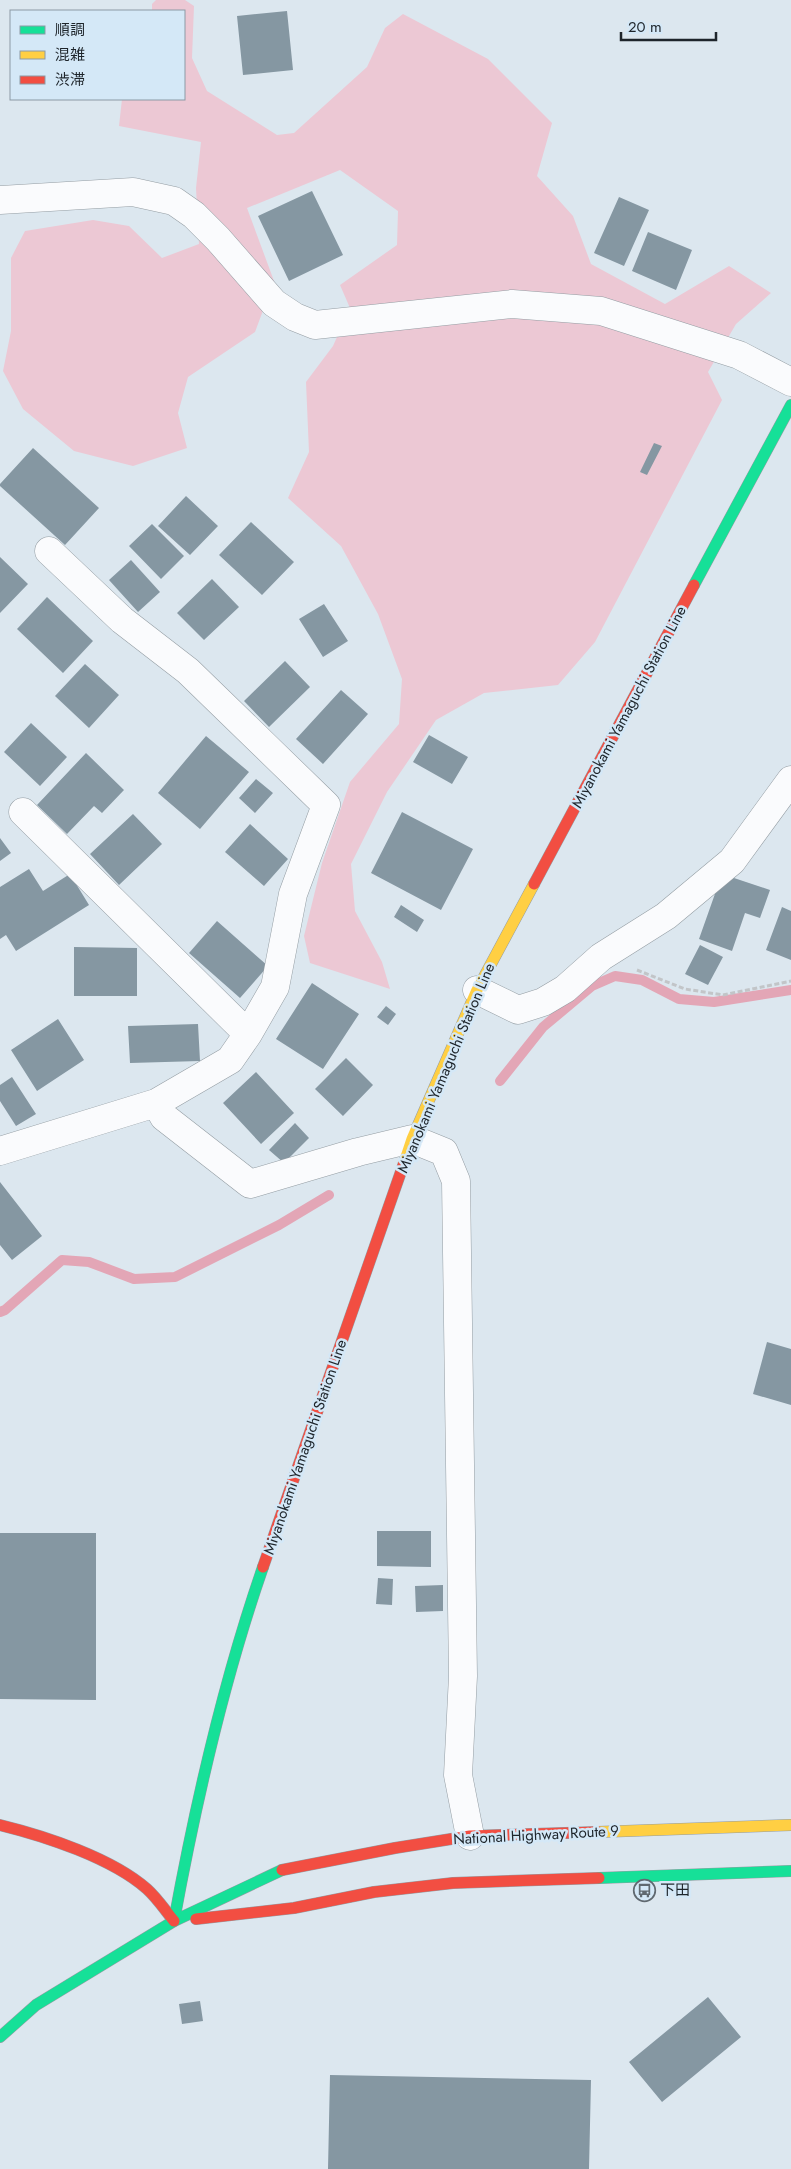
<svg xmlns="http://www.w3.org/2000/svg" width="791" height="2169" viewBox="0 0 791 2169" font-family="Jost,'Noto Sans JP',sans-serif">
<rect width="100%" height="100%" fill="#dce7ef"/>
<path fill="#ecc8d4" d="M 156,0 L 185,0 L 194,6 L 192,58 L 207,91 L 277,135 L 294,133 L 367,67 L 385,28 L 403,14 L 488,59 L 552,123 L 537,176 L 573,216 L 591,264 L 665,304 L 729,266 L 771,293 L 736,324 L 708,372 L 722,400 L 595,642 L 558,685 L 484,693 L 436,720 L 387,792 L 351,864 L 355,911 L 382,962 L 390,989 L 310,963 L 304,936 L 322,863 L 350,782 L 399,724 L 402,679 L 378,614 L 341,546 L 288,498 L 309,452 L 306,382 L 333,346 L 350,308 L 340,285 L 397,245 L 398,211 L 340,170 L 247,208 L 274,281 L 255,332 L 188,377 L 178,413 L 187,448 L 133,466 L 74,451 L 23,409 L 3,371 L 11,331 L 11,258 L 25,231 L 93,220 L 129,226 L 162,258 L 199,244 L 196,188 L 201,142 L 119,126 L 122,99 L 184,99 L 184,11 L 152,11 L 152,4 Z"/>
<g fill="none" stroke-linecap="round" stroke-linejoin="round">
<path stroke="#e3a6b6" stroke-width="10" d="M 500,1081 L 543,1027 L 592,986 L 615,976 L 642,980 L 679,999 L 714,1002 L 791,990
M 0,1312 L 5,1310 L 62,1260 L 89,1262 L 134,1279 L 175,1277 L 279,1225 L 329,1195"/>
</g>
<path fill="#8597a2" d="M 287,11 L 293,70 L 243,75 L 237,16 Z
M 312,191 L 343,255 L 289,281 L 258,216 Z
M 619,197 L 649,210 L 624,266 L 594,253 Z
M 648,232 L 692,250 L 676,290 L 632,271 Z
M 654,443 L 662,446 L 647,475 L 640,472 Z
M 33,448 L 99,508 L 65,545 L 0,486 L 0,484 Z
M 186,496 L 218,526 L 190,555 L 158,526 Z
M 251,522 L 294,562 L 262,595 L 219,555 Z
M 152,524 L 184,556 L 161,579 L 129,546 Z
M 0,557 L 28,584 L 0,613 Z
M 131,560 L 160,592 L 138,612 L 109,580 Z
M 212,579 L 239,607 L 204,640 L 177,613 Z
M 47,597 L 93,641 L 63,673 L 17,629 Z
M 324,604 L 348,641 L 323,657 L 299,619 Z
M 285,661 L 310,687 L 269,727 L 244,701 Z
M 85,664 L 119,695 L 89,728 L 55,696 Z
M 341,690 L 368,714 L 323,764 L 296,739 Z
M 31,723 L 67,757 L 40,786 L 4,752 Z
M 429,735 L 468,757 L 452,784 L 413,762 Z
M 206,736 L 249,772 L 200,829 L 158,793 Z
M 86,753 L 124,790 L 102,813 L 94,806 L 67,834 L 37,805 Z
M 256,779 L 273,793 L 255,813 L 239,798 Z
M 402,812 L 473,849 L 441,910 L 371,873 Z
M 133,814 L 162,844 L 119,885 L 90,854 Z
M 250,824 L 288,859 L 264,886 L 225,852 Z
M 0,838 L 11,853 L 0,861 Z
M 29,869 L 43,891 L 70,874 L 89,905 L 16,951 L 6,935 L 0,939 L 0,887 Z
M 722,874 L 770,890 L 760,918 L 745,913 L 732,951 L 699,939 Z
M 401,905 L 424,920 L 417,932 L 394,917 Z
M 782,907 L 791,911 L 791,960 L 766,950 Z
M 217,921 L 268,966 L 240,998 L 189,953 Z
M 700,945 L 723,957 L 708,985 L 685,974 Z
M 74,947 L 137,948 L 137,996 L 74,996 Z
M 312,983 L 359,1014 L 323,1069 L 276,1039 Z
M 386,1006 L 396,1014 L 388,1025 L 377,1017 Z
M 58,1019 L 84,1060 L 37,1091 L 11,1050 Z
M 198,1024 L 200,1061 L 130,1063 L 128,1026 Z
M 346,1058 L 373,1085 L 343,1116 L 315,1089 Z
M 256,1072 L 294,1113 L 261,1144 L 223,1103 Z
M 12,1077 L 36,1114 L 16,1126 L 0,1101 L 0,1085 Z
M 295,1123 L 309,1138 L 284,1163 L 269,1150 Z
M 0,1182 L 42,1236 L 12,1260 L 0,1245 Z
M 767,1342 L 791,1349 L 791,1405 L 753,1394 Z
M 377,1531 L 431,1531 L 431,1567 L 377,1566 Z
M 0,1533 L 96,1533 L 96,1700 L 0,1699 Z
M 378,1578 L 393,1579 L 392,1605 L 376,1604 Z
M 443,1585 L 443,1611 L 416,1612 L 415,1586 Z
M 708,1997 L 741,2037 L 662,2102 L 629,2062 Z
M 200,2001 L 203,2021 L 182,2024 L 179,2004 Z
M 330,2075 L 591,2080 L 589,2169 L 328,2169 Z"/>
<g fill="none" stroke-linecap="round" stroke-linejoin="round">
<defs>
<path id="street" d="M 0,200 L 133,192 L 174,201 L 194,215 L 218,239 L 274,303 L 295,317 L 315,325 L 512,304 L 601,311 L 739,355 L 791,382
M 23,812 L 248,1034
M 477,990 L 518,1010 L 543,1002 L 565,989 L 601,957 L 666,916 L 732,861 L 791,780
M 156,1103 L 164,1117 L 250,1184 L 358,1152 L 412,1139 L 444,1152 L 456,1181 L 463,1676 L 458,1775 L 470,1836
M 0,1151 L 156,1103 L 230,1060 L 248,1034 L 275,987 L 293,894 L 326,805 L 188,671 L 122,620 L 49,551"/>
<path id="fast" d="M 694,585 L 791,405
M 599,1878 L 791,1871
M 174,1921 C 196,1801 223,1682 263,1567
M 0,2037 L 36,2005 L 174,1921 L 282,1870"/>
<path id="slow" d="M 404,1163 L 412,1139 L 477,990 L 534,884
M 598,1832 L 791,1825"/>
<path id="jam" d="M 534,884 L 694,585
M 263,1567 L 404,1163
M 0,1825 C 45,1836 112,1858 147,1889 C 157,1898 165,1910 174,1921
M 282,1870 L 395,1848 L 470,1836 L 598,1832
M 196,1919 L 294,1908 L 374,1892 L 453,1883 L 599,1878"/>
</defs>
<use href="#street" stroke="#949da3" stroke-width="29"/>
<use href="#fast" stroke="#949da3" stroke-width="12"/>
<use href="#slow" stroke="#949da3" stroke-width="12"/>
<use href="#jam" stroke="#949da3" stroke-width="12"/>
<path stroke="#c2c5c8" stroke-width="3" stroke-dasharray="5 2.5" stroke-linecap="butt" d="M 637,970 L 685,989 L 723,995 L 791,981"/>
<use href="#street" stroke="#fafbfd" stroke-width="28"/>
<use href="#fast" stroke="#16e098" stroke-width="11"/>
<use href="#slow" stroke="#ffcf43" stroke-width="11"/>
<use href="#jam" stroke="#f24e42" stroke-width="11"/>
</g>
<defs>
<symbol id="bus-ring" viewBox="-11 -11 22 22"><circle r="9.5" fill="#d4e8f7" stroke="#606970" stroke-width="1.5"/><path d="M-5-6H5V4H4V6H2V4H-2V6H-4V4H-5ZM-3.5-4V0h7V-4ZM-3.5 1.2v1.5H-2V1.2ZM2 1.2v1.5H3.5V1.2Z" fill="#606970"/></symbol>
</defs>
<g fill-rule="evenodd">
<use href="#bus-ring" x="632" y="1878" width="25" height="25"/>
</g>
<g text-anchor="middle" stroke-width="5" stroke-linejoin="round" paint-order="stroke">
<g font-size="15" fill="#1e252b" stroke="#d4e8f7">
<text transform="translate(629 707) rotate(-62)" y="5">Miyanokami Yamaguchi Station Line</text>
<text transform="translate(446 1068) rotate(-67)" y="5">Miyanokami Yamaguchi Station Line</text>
<text transform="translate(305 1447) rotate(-71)" y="5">Miyanokami Yamaguchi Station Line</text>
<text transform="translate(536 1835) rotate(-3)" y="5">National Highway Route 9</text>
</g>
<g font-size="15" fill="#1e252b" stroke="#d4e8f7" text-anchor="start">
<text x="660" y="1895">下田</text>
</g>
</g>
<rect x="10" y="10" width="175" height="90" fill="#d4e8f7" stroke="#8b9aa5"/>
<rect x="20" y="26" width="25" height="8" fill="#16e098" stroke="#8b9aa5"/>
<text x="55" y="35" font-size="15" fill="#1e252b">順調</text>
<rect x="20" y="51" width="25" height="8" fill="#ffcf43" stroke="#8b9aa5"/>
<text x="55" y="60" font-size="15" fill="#1e252b">混雑</text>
<rect x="20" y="76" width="25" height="8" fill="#f24e42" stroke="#8b9aa5"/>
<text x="55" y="85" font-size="15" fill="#1e252b">渋滞</text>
<path d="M621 32v8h95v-8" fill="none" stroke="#1e252b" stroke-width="2.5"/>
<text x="628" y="32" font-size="15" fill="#1e252b" stroke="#d4e8f7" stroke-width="4" paint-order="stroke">20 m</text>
</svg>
